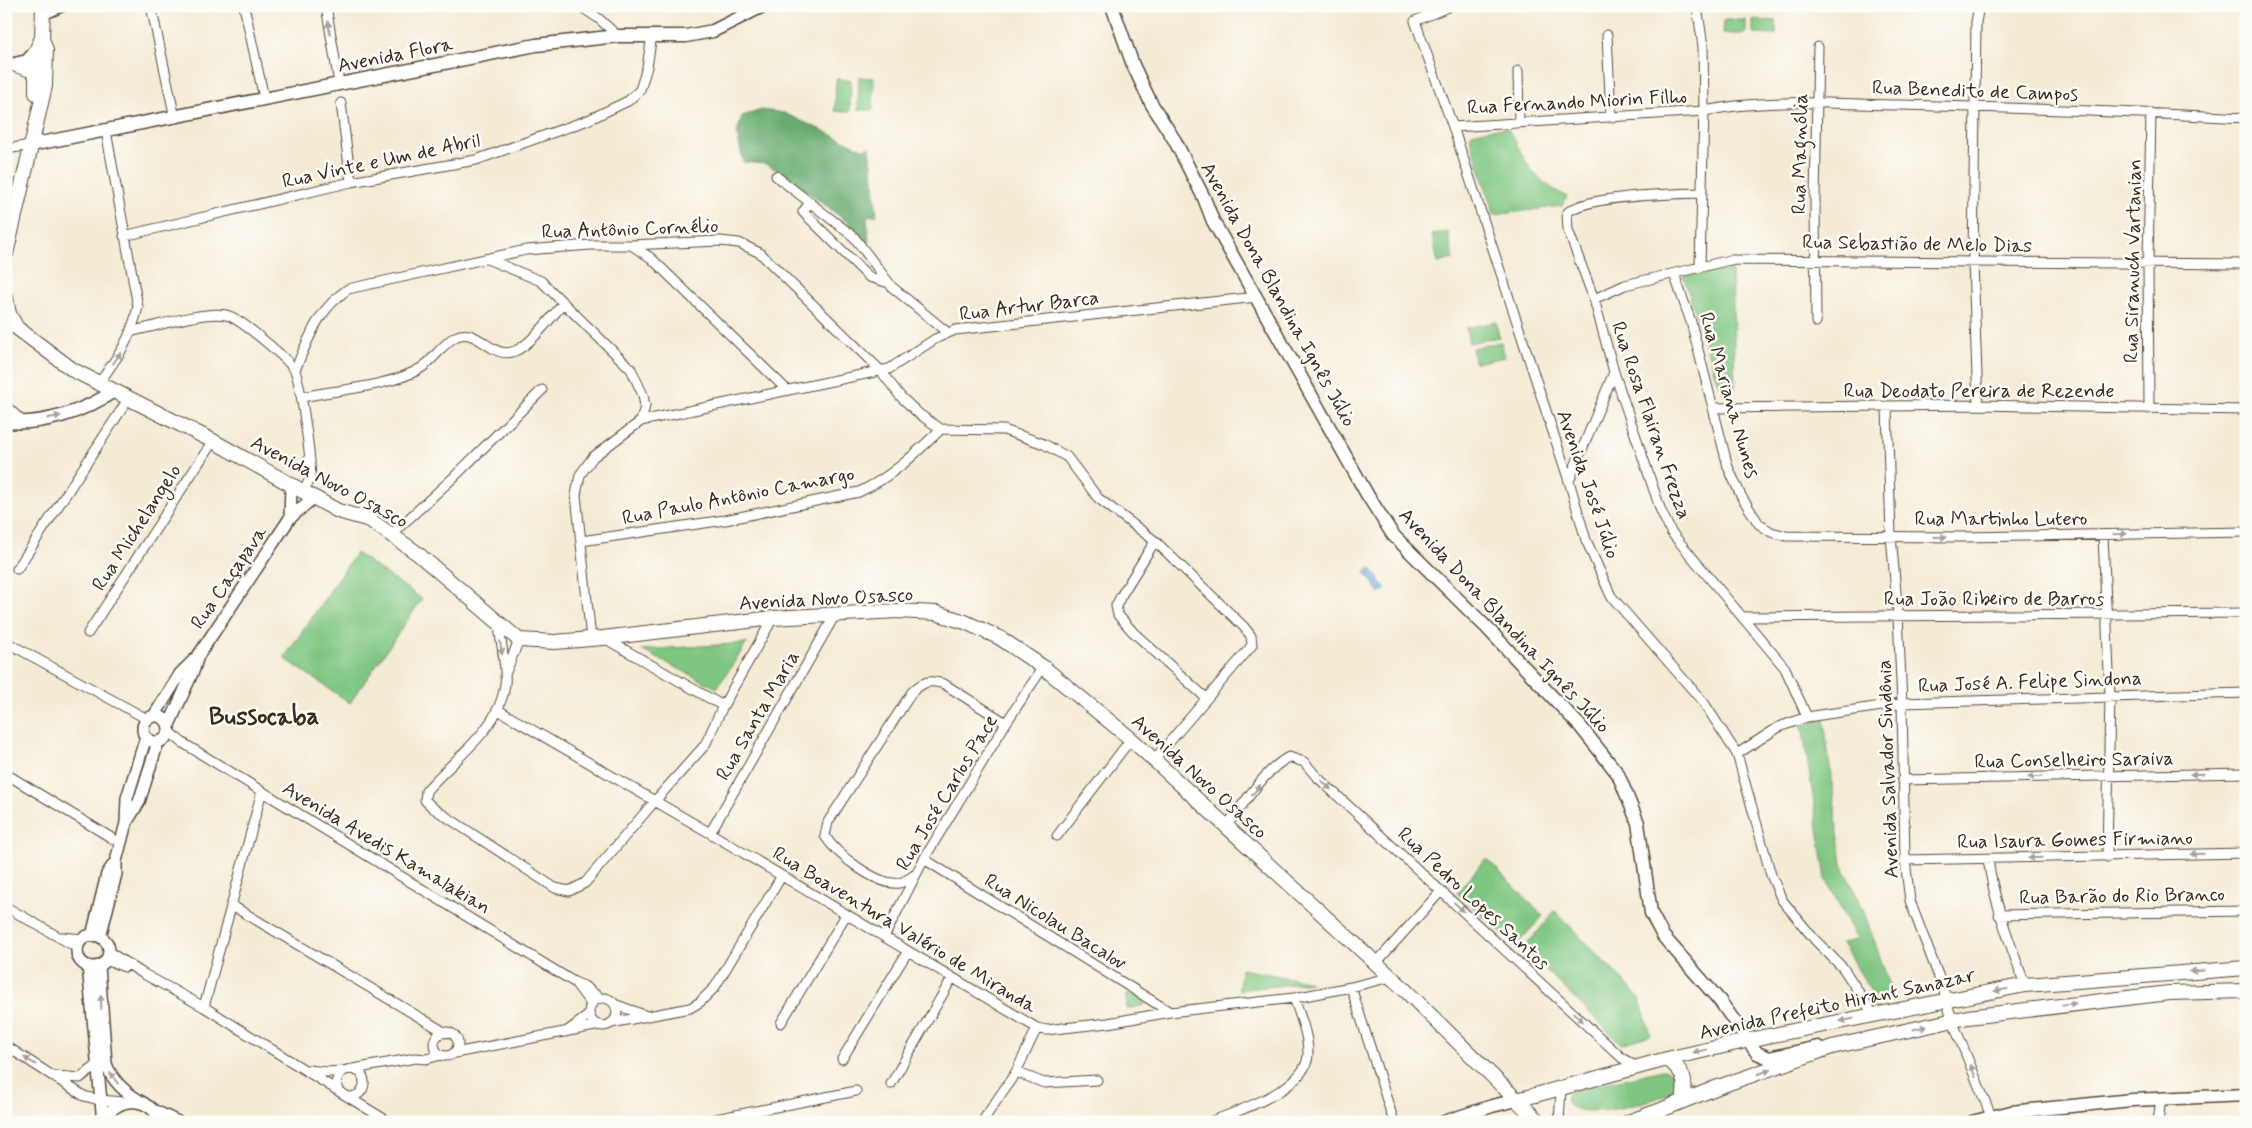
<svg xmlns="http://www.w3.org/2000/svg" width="2252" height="1128" viewBox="0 0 2252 1128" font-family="Mynerve,sans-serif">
<rect width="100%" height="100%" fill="#fdfcf7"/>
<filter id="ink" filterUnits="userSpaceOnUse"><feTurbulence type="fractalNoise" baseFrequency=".02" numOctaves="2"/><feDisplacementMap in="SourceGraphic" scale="10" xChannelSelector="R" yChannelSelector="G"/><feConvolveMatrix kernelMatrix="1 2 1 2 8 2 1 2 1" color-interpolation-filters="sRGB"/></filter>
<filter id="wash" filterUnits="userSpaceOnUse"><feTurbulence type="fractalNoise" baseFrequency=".0096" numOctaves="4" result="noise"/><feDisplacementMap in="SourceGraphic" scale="20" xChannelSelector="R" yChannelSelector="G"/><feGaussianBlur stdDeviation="1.12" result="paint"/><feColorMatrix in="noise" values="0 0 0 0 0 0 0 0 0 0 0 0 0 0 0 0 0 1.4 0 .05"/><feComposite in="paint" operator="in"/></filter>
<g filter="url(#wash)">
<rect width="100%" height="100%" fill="#f4ebd5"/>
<path fill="#7fc681" stroke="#5d7850" d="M 1724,20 L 1746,20 L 1746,34 L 1723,34 Z
M 1753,20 L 1776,21 L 1776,35 L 1753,34 Z
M 859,77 L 874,78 L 873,110 L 858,110 Z
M 836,79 L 851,80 L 850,112 L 835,111 Z
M 1507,128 C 1518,143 1524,164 1538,177 C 1547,186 1557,191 1567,197 L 1562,206 L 1494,215 L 1470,138 L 1472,133 L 1489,129 Z
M 1448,232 L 1453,259 L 1438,263 L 1432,234 Z
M 1732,271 L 1735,388 L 1718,384 L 1683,275 Z
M 1496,322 L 1499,337 L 1469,343 L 1466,328 Z
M 1501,342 L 1505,357 L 1475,363 L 1472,348 Z
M 356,553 L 422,599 L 350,703 L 284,658 Z
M 747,643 L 717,688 L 641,650 Z
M 1824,719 L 1842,864 L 1864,912 L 1894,997 L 1877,1001 L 1842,943 L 1857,940 L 1826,879 L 1802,726 Z
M 1486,858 L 1543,916 L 1516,945 L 1457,893 Z
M 1555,911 L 1639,997 L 1651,1035 L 1621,1044 L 1524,948 Z
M 1241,969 L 1311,982 L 1239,990 Z
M 1127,994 L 1141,998 L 1145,1005 L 1127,1009 Z
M 1663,1070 L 1672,1072 L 1677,1084 L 1674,1090 C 1653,1105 1550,1128 1569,1091 Z"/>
<path fill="#67ab6f" stroke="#516a46" d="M 762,110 L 784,113 L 863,149 L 870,147 L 877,215 L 867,216 L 869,243 L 846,221 L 782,173 L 766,164 L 743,162 L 737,133 L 742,116 Z"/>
<path fill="#62a1d4" stroke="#4e6679" d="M 1371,568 L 1386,589 L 1380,593 L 1365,572 Z"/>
</g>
<g filter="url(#ink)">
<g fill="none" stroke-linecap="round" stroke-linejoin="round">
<defs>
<path id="minor" d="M 151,6 L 175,118
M 244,6 L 264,98
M 326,6 L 339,83
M 580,6 L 598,18 L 618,36
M 1450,6 L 1415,21 L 1453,127 L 1569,481 L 1586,540 L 1611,596 L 1704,703 L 1737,754 L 1771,875 L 1782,900 L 1815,940 L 1843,968 L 1873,1014
M 1697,6 L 1703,46 L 1704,111 L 1700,266
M 1607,35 L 1611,116
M 1518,71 L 1519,121
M 341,103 L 351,182
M 1453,127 L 1704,111 C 1768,98 1836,104 1901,105 C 2016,108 2131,112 2246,118
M 6,149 L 31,145
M 776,176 L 854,237 L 892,287 L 948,333
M 1702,193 C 1675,194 1585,195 1567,213 L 1568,230 L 1594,299 L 1614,372 L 1661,511 L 1671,532 L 1785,668 L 1807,717
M 810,202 L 803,212 L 869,277 L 889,283
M 124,236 L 351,182 L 476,160 L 588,120 L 628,101 L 640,90 L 647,67 L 652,35
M 631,245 L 651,258 L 787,390
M 487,259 L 541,281 L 631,369 L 643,395 L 645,406 L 641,421
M 1674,274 L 1691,322 L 1728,467 L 1741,496 L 1759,524 L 1771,532 L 1786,536 L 1963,537 L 2246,532
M 1594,299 L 1625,285 L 1730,260 L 2246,264
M 1816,322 L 1815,199 L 1818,47
M 133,331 C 158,326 202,311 226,315 C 239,317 286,358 294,369 C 300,378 313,469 310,478 C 309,483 305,487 302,491
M 295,370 C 310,336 317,311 348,289 L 526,250 L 591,245 L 630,245 L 720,241 L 739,243 L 760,253 L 881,371 L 900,396 L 919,414 L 941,429
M 99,383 C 119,355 130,341 138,307 L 106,131
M 302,397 C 336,390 393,386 421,368 C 434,360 442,344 455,337 C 477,325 492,361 515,351 C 532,344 551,317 564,303
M 1978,405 L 1973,262 L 1976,22 L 1979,6
M 6,406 L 24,423
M 1887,406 L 1891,536 L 1898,615 L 1902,703 L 1905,860 L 1910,901 L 1943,988 L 1952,1020 L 1991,1116
M 1713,408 L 1978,405 L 2246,410
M 2149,409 L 2148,263 L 2151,113
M 941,429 L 1004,430 L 1044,444 L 1067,457 L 1098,498 L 1155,541 L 1244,627 L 1251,636 L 1252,645 L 1249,649 L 1154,760
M 1569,481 L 1614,372
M 392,534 L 454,477 L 542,390
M 2103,535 L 2110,696 L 2107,857
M 581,541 L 725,520 L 859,492 C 892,477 916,453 941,429
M 1155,541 L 1121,596 L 1116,606 L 1118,615 L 1133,632 L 1206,698
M 17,569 L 129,398
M 1742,617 L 2246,613
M 499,623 C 500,643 507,665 505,684 C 500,730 454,758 426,791 L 425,800 L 433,808 L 555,888 L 569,891 L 585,883 L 654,802 L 705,745 L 723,706 L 773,618
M 88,633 L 213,441
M 604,638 L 723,706
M 591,639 L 576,495 L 580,475 L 593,457 L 641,421 L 889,369 L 935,339 L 955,330 L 1257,297
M 6,642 L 147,719
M 506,672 L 519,640
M 498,710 L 710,833 L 1037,1028 L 1046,1030 L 1108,1023 L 1170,1012 L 1294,998 L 1351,987 L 1391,977
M 169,732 L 183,743 L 574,982 L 584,986 L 600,998
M 1737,754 L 1779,727 L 1807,717 L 1902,703 L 2246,693
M 6,774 L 120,843
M 1902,780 L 2246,773
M 1226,826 C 1243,806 1265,769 1289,757 L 1304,762 L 1316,776 L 1622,1058 L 1636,1067
M 710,833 L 835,615
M 1057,836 L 1131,739
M 924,859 L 1170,1012
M 1988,859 C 1994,903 2010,943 2025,985
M 1905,860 L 2246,853
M 916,874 C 911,877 905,882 899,883 C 877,886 836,854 825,836 L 828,822 L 912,692 C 923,682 929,679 944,684 L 1006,723
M 231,905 L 446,1033
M 6,907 L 78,948
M 1999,915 L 2246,911
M 62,937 L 83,939
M 884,937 L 924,859 L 1006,723 L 1043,667
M 109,952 L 142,973 L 204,1007 L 340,1092
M 106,960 L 125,967
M 1376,963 L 1441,891
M 576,984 L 591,1004
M 1351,987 L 1394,1122
M589 1012a14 14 0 1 1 28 0a14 14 0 1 1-28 0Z
M 614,1004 L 644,1015
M 204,1007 L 262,791
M 611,1023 L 690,1008 L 700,1002 L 715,987 L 781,877
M 781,1023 L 846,915
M 566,1032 L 589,1015
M434 1044a12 12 0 1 1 24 0a12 12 0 1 1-24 0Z
M 6,1046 L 84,1096 L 99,1100 L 125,1102
M 455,1053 L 600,1025
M 842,1059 L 908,951
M 353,1069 L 416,1058 L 426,1059 L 441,1055
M 308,1070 L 327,1072 L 343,1071
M 1016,1072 L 1044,1083 L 1097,1080
M 57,1076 L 80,1078 L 96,1066
M 891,1084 L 952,978
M 348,1097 C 362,1097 368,1085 361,1073 C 353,1068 347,1068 339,1074 L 336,1083 L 340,1092 L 389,1122
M 701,1122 L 856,1091
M 982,1122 L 1016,1072 L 1037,1028
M 1210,1122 C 1237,1111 1309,1089 1308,1053 C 1308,1034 1300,1016 1294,998
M 1559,1122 L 1561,1089
M 2158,1122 L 2161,1098"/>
<path id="tertiary" d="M 43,14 L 61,6
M 290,518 L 291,486
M143 729a13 13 0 1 1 26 0a13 13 0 1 1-26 0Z
M 154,716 L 180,674 L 198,656 L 290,518 L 314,497
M 169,725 L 194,669 L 198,656
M 126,823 L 139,802 L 158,742
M77 951a16 16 0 1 1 32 0a16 16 0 1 1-32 0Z
M 92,936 L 107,874 L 116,861
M 100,937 L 116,874 L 116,861 L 126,823 L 127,798 L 146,737
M 88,966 L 103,1122
M 99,966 L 106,1064 C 113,1083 128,1095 145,1104
M 155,1111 L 178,1122
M 104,1122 C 113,1096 151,1094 160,1122"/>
<path id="secondary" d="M 1112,6 L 1133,65 L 1151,103 L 1175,141 L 1204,198 L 1213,221 L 1368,496 L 1393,535 L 1488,629 L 1580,726 L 1618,774 L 1638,823 L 1651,913 L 1663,936 L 1720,1001 L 1757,1053 L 1769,1058 L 1818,1047
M 6,66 L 27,61 L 36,51
M 31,145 L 536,45 L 618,36 L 686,36 L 713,31 L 763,6
M 6,422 C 44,425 83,412 114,391
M 1444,1122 L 1492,1106 L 1517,1100
M 1972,1122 L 2011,1112 L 2132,1100 L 2246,1095"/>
<path id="primary" d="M 16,65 L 31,70 L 40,79
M 36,93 L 36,51 L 41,40
M 6,254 L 45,86 L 46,50 L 42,39 L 43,6
M 6,298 L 9,314 L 17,328 L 73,370 L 213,441 L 338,511 L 370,520 L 417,553 L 519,640 L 555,642 L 603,638 L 773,618 L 897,611 L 936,613 L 965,622 L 1000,638 L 1043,667 L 1131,739 L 1403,988 L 1539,1122
M 1667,1059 C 1684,1071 1687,1081 1683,1101
M 1517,1100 L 1667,1059 L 1763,1037 L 2025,985 L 2246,968
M 1628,1122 L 1661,1110 L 1718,1087 L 1832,1047 L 1968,1017 L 2169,993 L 2246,991"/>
</defs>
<use href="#minor" stroke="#574739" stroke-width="11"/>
<use href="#tertiary" stroke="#574739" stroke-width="14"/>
<use href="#secondary" stroke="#574739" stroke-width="15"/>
<use href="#primary" stroke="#574739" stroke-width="16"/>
<use href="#minor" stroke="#fff" stroke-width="9"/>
<use href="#tertiary" stroke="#fff" stroke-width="11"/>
<use href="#secondary" stroke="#fff" stroke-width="12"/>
<use href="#primary" stroke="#fff" stroke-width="14"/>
</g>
<defs><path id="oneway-solid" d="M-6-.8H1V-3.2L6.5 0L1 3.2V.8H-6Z" transform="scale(1.25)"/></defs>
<g fill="#a79f9a">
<use href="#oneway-solid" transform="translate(329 28) rotate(-100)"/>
<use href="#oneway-solid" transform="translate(117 358) rotate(-55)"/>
<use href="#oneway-solid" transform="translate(54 417) rotate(-12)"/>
<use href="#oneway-solid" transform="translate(2120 534) rotate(-2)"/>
<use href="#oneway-solid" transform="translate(1940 537) rotate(1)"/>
<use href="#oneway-solid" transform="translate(501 648) rotate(81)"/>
<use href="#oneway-solid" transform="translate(2197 774) rotate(179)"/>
<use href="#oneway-solid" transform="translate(2035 777) rotate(179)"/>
<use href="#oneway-solid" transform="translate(1326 785) rotate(43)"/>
<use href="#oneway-solid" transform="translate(1256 790) rotate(-51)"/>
<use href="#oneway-solid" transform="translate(2197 854) rotate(178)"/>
<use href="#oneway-solid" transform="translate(2035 858) rotate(179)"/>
<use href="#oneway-solid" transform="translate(1459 907) rotate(43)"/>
<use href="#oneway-solid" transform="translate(2197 971) rotate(176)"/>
<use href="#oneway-solid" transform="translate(2001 990) rotate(170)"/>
<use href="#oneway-solid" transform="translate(101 1002) rotate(-93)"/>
<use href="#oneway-solid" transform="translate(2069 1004) rotate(-6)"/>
<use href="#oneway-solid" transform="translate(1578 1017) rotate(43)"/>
<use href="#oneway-solid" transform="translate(1847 1020) rotate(169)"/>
<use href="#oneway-solid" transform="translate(1920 1028) rotate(-12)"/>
<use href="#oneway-solid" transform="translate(1700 1051) rotate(168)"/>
<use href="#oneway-solid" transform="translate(30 1061) rotate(-149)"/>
<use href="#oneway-solid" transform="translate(1973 1071) rotate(-112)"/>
<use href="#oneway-solid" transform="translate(1764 1072) rotate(-19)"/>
<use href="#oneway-solid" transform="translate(114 1078) rotate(-125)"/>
</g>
</g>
<g text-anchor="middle" stroke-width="5" stroke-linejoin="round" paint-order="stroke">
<g font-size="20" fill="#3b2a1e" stroke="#fdfcf7">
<text transform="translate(395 54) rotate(-11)" y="7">Avenida Flora</text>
<text transform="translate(1975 90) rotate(2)" y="7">Rua Benedito de Campos</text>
<text transform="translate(1577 101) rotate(-3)" y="7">Rua Fernando Miorin Filho</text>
<text transform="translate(1799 154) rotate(-89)" y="7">Rua Magnólia</text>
<text transform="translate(381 160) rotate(-12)" y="7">Rua Vinte e Um de Abril</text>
<text transform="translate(630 228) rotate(-2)" y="7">Rua Antônio Cornélio</text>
<text transform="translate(1917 243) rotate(1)" y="7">Rua Sebastião de Melo Dias</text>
<text transform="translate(2132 261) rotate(-89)" y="7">Rua Siranuch Vartanian</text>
<text transform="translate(1279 294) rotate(61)" y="7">Avenida Dona Blandina Ignês Júlio</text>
<text transform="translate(1029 305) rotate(-7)" y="7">Rua Artur Barca</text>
<text x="1979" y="397">Rua Deodato Pereira de Rezende</text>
<text transform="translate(1730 395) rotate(74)" y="7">Rua Mariana Nunes</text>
<text transform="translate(1652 420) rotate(71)" y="7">Rua Rosa Flairan Frezza</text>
<text transform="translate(330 481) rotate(28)" y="7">Avenida Novo Osasco</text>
<text transform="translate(1589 484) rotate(71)" y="7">Avenida José Júlio</text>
<text transform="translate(738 495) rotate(-11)" y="7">Rua Paulo Antônio Camargo</text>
<text x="2001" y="525">Rua Martinho Lutero</text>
<text transform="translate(136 527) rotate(-57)" y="7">Rua Michelangelo</text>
<text transform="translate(228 577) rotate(-56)" y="7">Rua Caçapava</text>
<text transform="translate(826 598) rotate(-3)" y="7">Avenida Novo Osasco</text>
<text x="1994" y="605">Rua João Ribeiro de Barros</text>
<text transform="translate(1505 620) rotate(47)" y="7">Avenida Dona Blandina Ignês Júlio</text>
<text transform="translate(2030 681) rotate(-2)" y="7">Rua José A. Felipe Sindona</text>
<text transform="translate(757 715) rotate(-60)" y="7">Rua Santa Maria</text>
<text transform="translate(2074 759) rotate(-1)" y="7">Rua Conselheiro Saraiva</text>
<text transform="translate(1887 769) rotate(-92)" y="7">Avenida Salvador Sindônia</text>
<text transform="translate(1200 776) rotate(42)" y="7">Avenida Novo Osasco</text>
<text transform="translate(946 792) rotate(-59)" y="7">Rua José Carlos Pace</text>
<text transform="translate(2075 839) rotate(-1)" y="7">Rua Isaura Gomes Firmiano</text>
<text transform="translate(387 847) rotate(31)" y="7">Avenida Avedis Kamalakian</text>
<text transform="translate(2122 895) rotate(-1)" y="7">Rua Barão do Rio Branco</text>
<text transform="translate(1474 898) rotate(43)" y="7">Rua Pedro Lopes Santos</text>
<text transform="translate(1056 921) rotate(32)" y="7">Rua Nicolau Bacalov</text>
<text transform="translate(905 929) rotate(31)" y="7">Rua Boaventura Valério de Miranda</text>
<text transform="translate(1837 1003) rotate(-12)" y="7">Avenida Prefeito Hirant Sanazar</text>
</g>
<g font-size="25" font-weight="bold" fill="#3b2a1e" stroke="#fdfcf7">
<text x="264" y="724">Bussocaba</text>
</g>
</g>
<rect width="2252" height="1128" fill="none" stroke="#fdfcf7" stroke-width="25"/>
</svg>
